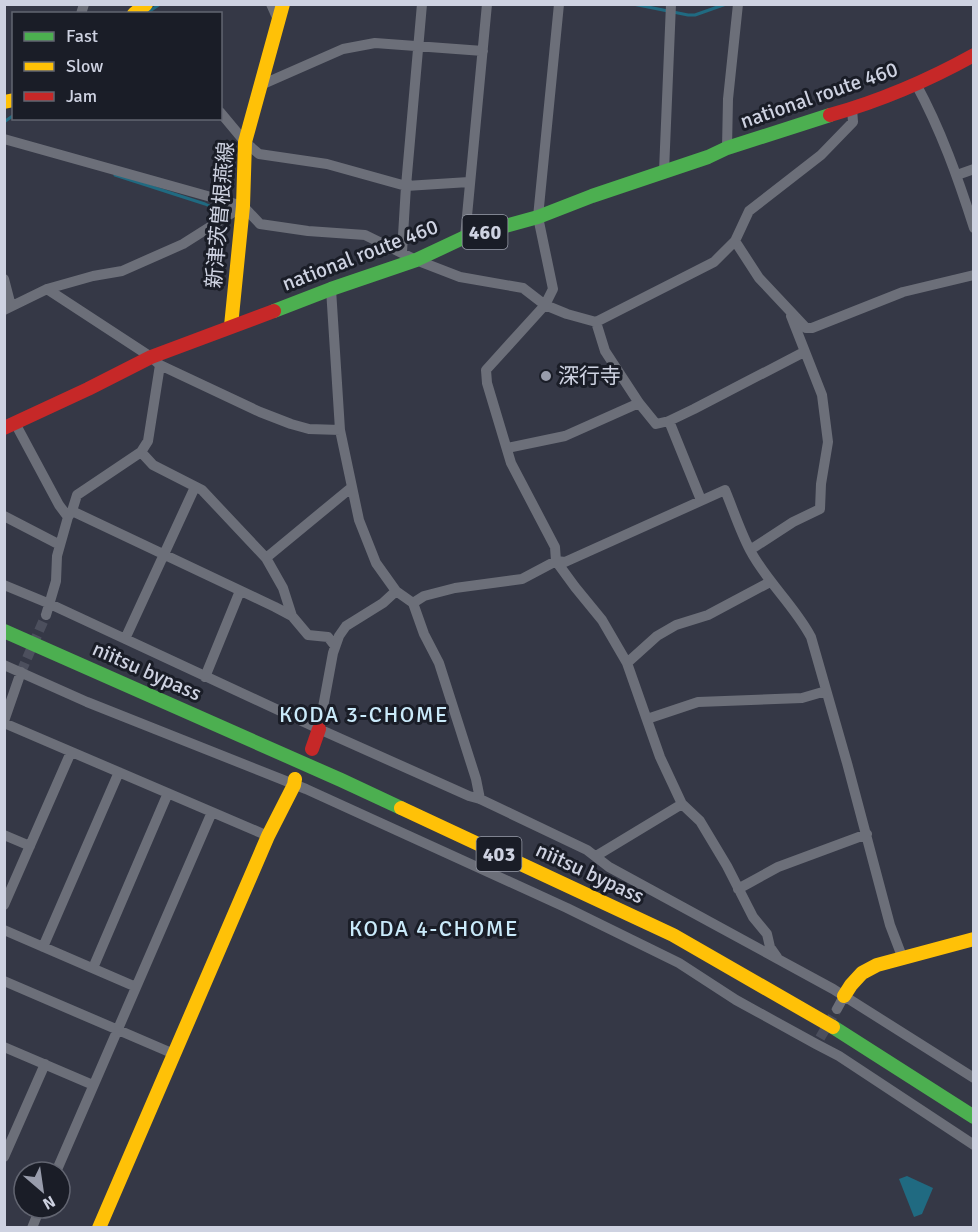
<svg xmlns="http://www.w3.org/2000/svg" width="978" height="1232" viewBox="0 0 978 1232" font-family="Signika,'Noto Sans JP',sans-serif">
<rect width="100%" height="100%" fill="#353846"/>
<path fill="#206a81" d="M 907,1176 L 933,1188 L 922,1214 L 914,1217 L 899,1179 Z"/>
<g fill="none" stroke-linecap="round" stroke-linejoin="round">
<path stroke="#206a81" stroke-width="3" d="M 633,4 L 688,15 L 695,15 L 726,4
M 147,13 L 160,4
M 4,122 L 14,115
M 115,175 L 205,204 L 225,213"/>
<path stroke="#4c4f5d" stroke-width="10" stroke-dasharray="10 5" stroke-linecap="butt" d="M 21,672 L 46,615
M 820,1038 L 837,1009"/>
<path stroke="#6c6f79" stroke-width="10" d="M 271,4 L 279,22
M 559,4 L 538,217 L 553,289 L 545,305 L 486,370 L 487,383 L 511,463 L 555,547 L 556,561 L 575,587 L 602,620 L 627,663 L 660,757 L 682,804 L 700,821 L 727,866 L 753,917 L 767,934 L 770,947 L 777,957
M 81,14 L 84,4
M 916,84 C 941,130 958,178 974,228
M 261,85 L 343,49 L 375,43 L 483,51
M 220,112 L 245,142 L 259,154 L 327,164 L 406,186 L 469,182
M 4,139 L 243,206 L 260,224 L 308,231 L 365,235 L 416,260 L 460,277 L 523,288 L 545,305 L 567,314 L 596,322 L 714,262 L 735,241 L 749,211 L 821,155 L 853,122 L 852,109
M 727,148 L 728,99 L 738,4
M 664,171 L 671,4
M 957,175 L 974,169
M 465,237 L 487,4
M 735,241 L 759,278 L 806,328 L 812,328 L 903,292 L 974,275
M 402,252 L 406,186 L 422,4
M 4,279 L 11,306
M 47,289 L 151,357 L 160,365 L 260,412 L 291,424 L 309,429 L 340,430
M 331,289 L 340,430 L 359,520 L 376,563 L 396,591 L 413,603 L 424,634 L 439,663 L 476,779 L 480,799
M 4,310 L 47,289 L 93,276 L 122,271 L 183,244 L 243,206
M 596,322 L 605,351 L 639,403 L 656,424 L 669,421 L 694,409 L 804,352
M 669,421 L 701,500
M 15,423 L 59,505 L 68,517
M 507,448 L 565,436 L 639,403
M 141,452 L 153,465 L 202,490 L 266,558 L 283,588 L 292,616
M 72,511 L 275,607 L 292,616 L 308,635 L 328,637 L 335,646
M 4,516 L 60,545
M 750,550 L 793,522 L 820,509 L 821,484 L 828,442 L 822,395 L 791,316
M 266,558 L 352,487
M 4,585 L 50,604 L 319,729 L 469,796 L 480,799 L 587,850 L 609,867 L 833,989 L 974,1078
M 413,603 L 424,596 L 455,588 L 522,579 L 556,561 L 565,562 L 725,490 C 733,509 740,531 750,550 C 766,581 794,605 811,637 L 847,763 L 890,925 L 903,959
M 46,615 L 56,581 L 57,556 L 68,517 L 72,511 L 77,495 L 141,452 L 148,441 L 160,365
M 125,639 L 195,487
M 627,663 L 657,636 L 676,625 L 708,615 L 770,582
M 4,665 L 87,702 L 306,789 L 567,908 L 679,963 L 736,1000 L 816,1044 L 839,1056 L 974,1145
M 205,677 L 240,591
M 647,719 L 698,702 L 802,698 L 826,691
M 4,721 L 21,672
M 4,723 L 268,836
M 319,729 L 333,653 L 339,636 L 346,626 L 383,603 L 396,591
M 4,835 L 30,846
M 596,856 L 682,804
M 738,889 L 778,867 L 867,834
M 4,905 L 71,752
M 4,930 L 136,987
M 43,947 L 119,772
M 93,968 L 168,793
M 4,981 L 174,1054
M 837,1009 L 844,996
M 4,1047 L 93,1085
M 4,1157 L 45,1064
M 56,1172 L 212,812
M 32,1228 L 40,1208"/>
<path stroke="#4caf50" stroke-width="14" d="M 274,311 L 331,289 L 416,260 L 465,237 L 538,217 L 592,196 L 708,157 L 727,148 L 830,115
M 4,631 L 341,780 L 401,808
M 833,1027 L 974,1117"/>
<path stroke="#ffc107" stroke-width="14" d="M 134,14 L 146,4
M 4,102 L 14,100
M 231,326 L 243,206 L 245,142 L 283,4
M 401,808 L 673,935 L 833,1027
M 844,996 L 851,985 L 862,973 L 877,965 L 974,939
M 99,1228 L 268,836 L 294,785 L 295,779"/>
<path stroke="#c62828" stroke-width="14" d="M 830,115 C 880,101 929,80 974,55
M 4,428 L 88,389 L 151,357 L 274,311
M 312,749 L 319,729"/>
</g>
<circle fill="#989cab" stroke="#1a1d27" stroke-width="2" cx="546" cy="376" r="6"/>
<g text-anchor="middle" stroke-width="6" stroke-linejoin="round" paint-order="stroke">
<g fill="#1a1d27" stroke="#989ca9" stroke-width="1.5">
<rect x="462.5" y="215" width="45" height="34" rx="4.5"/>
<rect x="476.5" y="837" width="45" height="34" rx="4.5"/>
</g>
<g font-size="20" font-weight="bold" fill="#ced2e1">
<text x="485" y="239">460</text>
<text x="499" y="861">403</text>
</g>
<g font-size="21" fill="#ced2e1" stroke="#1a1d27">
<text transform="translate(819 95) rotate(-19)" y="7">national route 460</text>
<text transform="translate(220 215) rotate(-85)" y="7">新津茨曽根燕線</text>
<text transform="translate(360 255) rotate(-21)" y="7">national route 460</text>
<text transform="translate(147 671) rotate(24)" y="7">niitsu bypass</text>
<text transform="translate(590 873) rotate(25)" y="7">niitsu bypass</text>
</g>
<g font-size="21" fill="#ced2e1" stroke="#1a1d27" text-anchor="start">
<text x="558" y="383">深行寺</text>
</g>
<g font-size="22" letter-spacing="1.5" fill="#caeafa" stroke="#1a1d27">
<text x="364" y="722">KODA 3-CHOME</text>
<text x="434" y="936">KODA 4-CHOME</text>
</g>
</g>
<rect width="978" height="1232" fill="none" stroke="#ced2e1" stroke-width="12"/>
<rect x="12" y="12" width="210" height="108" fill="#1a1d27" stroke="#626571" stroke-width="1.5"/>
<rect x="24" y="32" width="30" height="9" fill="#4caf50" stroke="#626571" stroke-width="1.5"/>
<text x="66" y="42" font-size="18" fill="#ced2e1">Fast</text>
<rect x="24" y="62" width="30" height="9" fill="#ffc107" stroke="#626571" stroke-width="1.5"/>
<text x="66" y="72" font-size="18" fill="#ced2e1">Slow</text>
<rect x="24" y="92" width="30" height="9" fill="#c62828" stroke="#626571" stroke-width="1.5"/>
<text x="66" y="102" font-size="18" fill="#ced2e1">Jam</text>
<g transform="translate(42 1190) rotate(151)"><circle r="28" fill="#1a1d27" stroke="#626571" stroke-width="1.5"/>
<path d="M0-4.5L10 22L0 15L-10 22Z" fill="#989cab"/>
<text y="-9" font-size="16" font-weight="bold" text-anchor="middle" fill="#ced2e1">N</text>
</g>
</svg>
